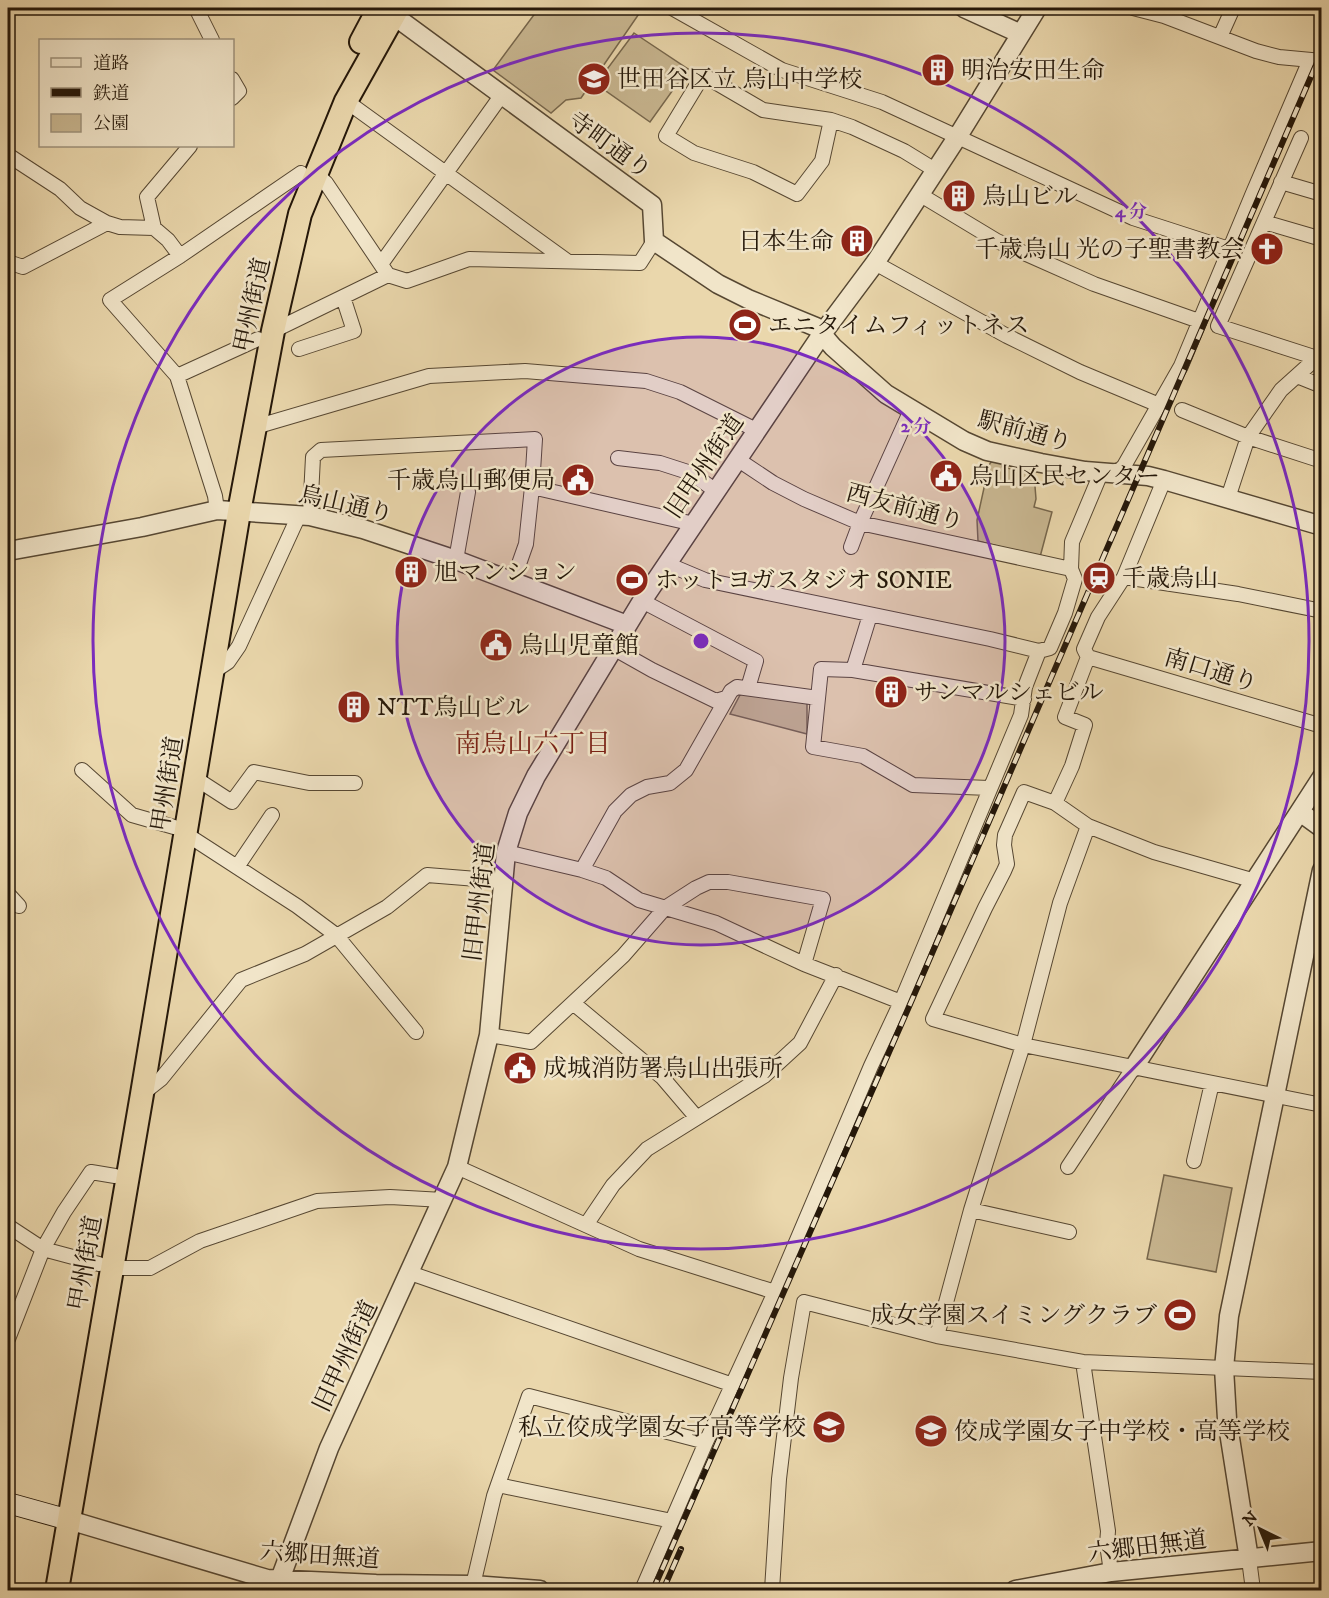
<svg xmlns="http://www.w3.org/2000/svg" width="1329" height="1598" viewBox="0 0 1329 1598" font-family="'IM FELL DW Pica','Noto Serif JP',serif">
<rect width="100%" height="100%" fill="#ead7ac"/>
<filter id="stains"><feTurbulence type="fractalNoise" baseFrequency=".00333" numOctaves="4"/><feColorMatrix values="0 0 0 0 .2 0 0 0 0 .09 0 0 0 0 .02 0 0 0 .5 -.17"/></filter>
<radialGradient id="worn" r=".72"><stop offset=".6" stop-color="#630" stop-opacity="0"/><stop offset="1" stop-color="#630" stop-opacity=".3"/></radialGradient>
<path fill="#c8b690" stroke="#76664c" stroke-width="1.5" d="M 539,8 L 643,8 L 581,98 L 566,100 L 551,113 L 493,70 Z
M 634,33 L 688,69 L 650,122 L 596,84 Z
M 994,458 L 1002,460 L 1002,467 L 1034,474 L 1036,499 L 1034,507 L 1052,512 L 1040,557 L 978,541 L 977,520 L 989,465 Z
M 748,691 L 807,701 L 807,734 L 730,714 L 740,695 Z
M 1164,1175 L 1232,1188 L 1216,1272 L 1147,1259 Z"/>
<g fill="none" stroke-linecap="round" stroke-linejoin="round">
<defs>
<path id="minor" d="M 196,8 L 212,40
M 672,8 L 782,70 L 882,102 L 1133,218 L 1229,249
M 1133,8 L 1164,16 L 1256,51 L 1279,57 L 1322,61
M 1220,37 L 1233,8
M 232,79 L 239,91 L 232,98
M 346,101 L 567,261
M 831,120 L 822,161 L 797,194 L 753,172 L 694,153 L 666,136 L 703,75 L 763,110 L 831,120 L 852,127 L 904,151 L 935,170
M 1301,138 L 1218,326 L 1317,358
M 8,155 L 60,189 L 80,208 L 107,223 L 120,227 L 154,228 L 168,240 L 180,256
M 316,174 L 326,183 L 388,275 L 407,281 L 469,259 L 640,263 L 654,241
M 1281,182 L 1322,194
M 919,194 L 997,241 L 1094,284 L 1199,321
M 1264,222 L 1322,239
M 154,228 L 147,197 L 190,146
M 8,262 L 23,267 L 107,223
M 875,263 L 1007,336 L 1080,372 L 1159,405
M 381,264 L 501,96
M 273,331 L 388,275
M 299,349 L 354,331 L 343,297
M 177,376 L 258,339
M 1297,376 L 1322,386
M 1182,410 L 1248,437 L 1322,461
M 255,427 L 429,376 L 525,371 L 646,381 L 680,392 L 756,430
M 618,458 L 660,463 L 691,473 L 716,491
M 737,459 L 773,483 L 804,499 L 860,523 L 1071,569
M 1111,473 L 1121,469 L 1124,466 L 1181,366 L 1253,193 L 1310,60
M 1228,498 L 1248,437 L 1281,390 L 1321,354
M 217,510 L 215,496 L 177,376 L 110,300 L 180,256 L 301,173
M 310,516 L 313,457 L 321,450 L 535,439 L 532,487
M 851,547 L 860,523 L 911,410
M 456,560 L 468,492
M 667,564 L 705,580 L 990,639 L 1039,651
M 1124,577 L 1238,594 L 1322,611
M 513,581 L 526,544 L 532,487 L 694,524
M 642,601 L 756,661 L 748,688
M 613,648 L 652,670 L 716,701 L 726,698
M 1039,651 L 1050,648 L 1065,613 L 1075,579 L 1071,569 L 1072,542 L 1101,473
M 1088,657 L 1322,726
M 853,670 L 870,615
M 213,672 L 228,662 L 239,646 L 299,515
M 82,770 L 132,815 L 174,827
M 195,778 L 232,802 L 254,772 L 309,783 L 355,783
M 989,788 L 913,785 L 863,756 L 813,747 L 821,669 L 853,670 L 1024,699
M 1055,803 L 1072,766 L 1085,725 L 1065,717 L 1088,657 L 1084,649 L 1098,617 L 1124,577 L 1164,480
M 186,834 L 297,906 L 336,935 L 416,1032
M 506,852 L 582,870 L 606,878 L 639,900 L 716,923 L 804,964 L 901,1002
M 237,867 L 272,815
M 582,870 L 615,811 L 631,795 L 647,787 L 670,783 L 686,770 L 731,691 L 737,687 L 818,698
M 1255,881 L 1154,852 L 1088,826 L 1055,803 L 1024,792 L 1005,835 L 1004,845 L 1007,864 L 1004,871 L 985,908 L 933,1019 L 1023,1045 L 1322,1105
M 8,894 L 19,906
M 573,1003 L 662,1077 L 697,1118
M 489,1035 L 531,1042 L 623,956 L 665,908 L 696,888 L 709,882 L 728,882 L 823,899 L 804,964
M 142,1094 L 161,1079 L 241,980 L 305,954 L 387,907 L 427,875 L 502,881
M 1194,1161 L 1212,1083
M 457,1167 L 639,1249 L 775,1292
M 1068,1167 L 1134,1067
M 971,1210 L 1069,1232
M 586,1225 L 613,1185 L 647,1149 L 764,1076 L 800,1043 L 836,975
M 8,1226 L 43,1249 L 99,1264
M 112,1268 L 150,1268 L 200,1241 L 317,1201 L 390,1197 L 443,1200
M 410,1273 L 733,1385
M 937,1336 L 971,1210 L 1023,1045 L 1060,903 L 1088,826
M 8,1339 L 43,1249 L 64,1212 L 91,1172 L 115,1176
M 1083,1362 L 1108,1531 L 1107,1544 L 1111,1572
M 498,1485 L 672,1521
M 1249,1559 L 1253,1590
M 473,1585 L 494,1496 L 529,1396 L 706,1442
M 642,1590 L 706,1442 L 775,1292 L 871,1066 L 901,1002 L 1021,715 L 1025,687 L 1039,651
M 772,1590 L 779,1479 L 791,1378 L 804,1302 L 937,1336 L 1083,1362 L 1322,1372"/>
<path id="tertiary" d="M 387,8 L 393,15 L 652,205 L 654,241 L 718,284 L 748,299 L 816,327 L 833,347 L 886,394 L 964,441 L 987,451 L 1041,463 L 1085,471 L 1148,476 L 1164,480 L 1322,526
M 964,8 L 1021,34
M 8,551 L 142,527 L 217,510 L 310,516 L 363,529 L 456,560 L 627,625
M 1300,812 L 1322,828
M 1134,1067 L 1322,777
M 69,1520 L 267,1579 L 376,1584 L 473,1585 L 540,1590
M 1249,1559 L 1227,1419 L 1224,1368 L 1229,1316 L 1322,870
M 276,1590 L 329,1448 L 457,1167 L 489,1035 L 506,852 L 518,813 L 536,776 L 642,601 L 822,334 L 875,263 L 958,136 L 1037,8
M 1015,1590 L 1111,1572 L 1322,1551"/>
<path id="secondary" d="M 8,1503 L 69,1520"/>
<path id="trunk" d="M 361,42 L 379,8
M 57,1590 L 142,1094 L 239,512 L 273,331 L 300,214 L 346,101 L 398,8"/>
</defs>
<use href="#minor" stroke="#564732" stroke-width="16"/>
<use href="#tertiary" stroke="#564732" stroke-width="21"/>
<use href="#secondary" stroke="#241709" stroke-width="22"/>
<use href="#trunk" stroke="#241709" stroke-width="26"/>
<use href="#minor" stroke="#f1e5c9" stroke-width="14"/>
<use href="#tertiary" stroke="#f1e5c9" stroke-width="18"/>
<use href="#secondary" stroke="#f1e5c9" stroke-width="20"/>
<use href="#trunk" stroke="#ead7ac" stroke-width="22"/>
<defs>
<path id="rail" d="M 653,1590 L 908,1009 L 1322,51
M 663,1590 L 681,1549"/>
</defs>
<use href="#rail" stroke="#241709" stroke-width="6"/>
<use href="#rail" stroke="#f1e5c9" stroke-width="4" stroke-dasharray="11" stroke-linecap="butt"/>
</g>
<circle cx="701" cy="641" r="304" fill="#7b2cbf" fill-opacity=".12"/>
<g fill="none" stroke="#7b2cbf" stroke-width="3">
<circle cx="701" cy="641" r="304"/>
<circle cx="701" cy="641" r="608"/>
</g>
<defs>
<symbol id="building-disc" viewBox="-11 -11 22 22"><circle r="9.5" fill="#8f2418" stroke="#f1e5c9"/><path d="M-4-6H4V6H1V3H-1V6H-4ZM-2.5-4.3h1.7v1.8h-1.7ZM.8-4.3h1.7v1.8H.8ZM-2.5-1h1.7V.8h-1.7ZM.8-1h1.7V.8H.8Z" fill="#fff"/></symbol>
<symbol id="school-disc" viewBox="-11 -11 22 22"><circle r="9.5" fill="#8f2418" stroke="#f1e5c9"/><path d="M0-5L7-2L0 1L-7-2ZM-4 1L0 2.5L4 1V4Q0 6-4 4Z" fill="#fff"/></symbol>
<symbol id="church-disc" viewBox="-11 -11 22 22"><circle r="9.5" fill="#8f2418" stroke="#f1e5c9"/><path d="M-1.2-6h2.4v3.5h3.3v2.4h-3.3V6h-2.4V-.1h-3.3v-2.4h3.3Z" fill="#fff"/></symbol>
<symbol id="stadium-disc" viewBox="-11 -11 22 22"><circle r="9.5" fill="#8f2418" stroke="#f1e5c9"/><path d="M0-5a6.5 5 0 1 0 0 10a6.5 5 0 1 0 0-10ZM-3.5-1.8h7v3.6h-7Z" fill="#fff"/></symbol>
<symbol id="civic-disc" viewBox="-11 -11 22 22"><circle r="9.5" fill="#8f2418" stroke="#f1e5c9"/><path d="M-.6-6.5H3V-4.5H.6V-3L4-1V1h2V6H-6V1h2V-1L-.6-3ZM-1.2 2.5V6h2.4V2.5Z" fill="#fff"/></symbol>
<symbol id="station-disc" viewBox="-11 -11 22 22"><circle r="9.5" fill="#8f2418" stroke="#f1e5c9"/><path d="M-3-6H3Q5-6 5-4V2Q5 4 3 4L4.5 6H3L1.5 4h-3L-3 6H-4.5L-3 4Q-5 4-5 2V-4Q-5-6-3-6ZM-3.5-4v3h7v-3ZM-3.5 1v1.5H-2V1ZM2 1v1.5H3.5V1Z" fill="#fff"/></symbol>
</defs>
<g fill-rule="evenodd">
<use href="#building-disc" x="919" y="51" width="38" height="38"/>
<use href="#school-disc" x="575" y="60" width="38" height="38"/>
<use href="#building-disc" x="940" y="177" width="38" height="38"/>
<use href="#building-disc" x="838" y="222" width="38" height="38"/>
<use href="#church-disc" x="1248" y="230" width="38" height="38"/>
<use href="#stadium-disc" x="726" y="306" width="38" height="38"/>
<use href="#civic-disc" x="927" y="457" width="38" height="38"/>
<use href="#civic-disc" x="559" y="461" width="38" height="38"/>
<use href="#building-disc" x="392" y="553" width="38" height="38"/>
<use href="#station-disc" x="1080" y="559" width="38" height="38"/>
<use href="#stadium-disc" x="613" y="561" width="38" height="38"/>
<use href="#civic-disc" x="477" y="626" width="38" height="38"/>
<use href="#building-disc" x="872" y="673" width="38" height="38"/>
<use href="#building-disc" x="335" y="688" width="38" height="38"/>
<use href="#civic-disc" x="501" y="1049" width="38" height="38"/>
<use href="#stadium-disc" x="1161" y="1296" width="38" height="38"/>
<use href="#school-disc" x="810" y="1408" width="38" height="38"/>
<use href="#school-disc" x="912" y="1412" width="38" height="38"/>
</g>
<g text-anchor="middle" stroke-width="5" stroke-linejoin="round" paint-order="stroke">
<g font-size="24" fill="#241709" stroke="#f1e5c9" text-anchor="start">
<text x="961" y="78">明治安田生命</text>
<text x="617" y="87">世田谷区立 烏山中学校</text>
<text x="982" y="204">烏山ビル</text>
<text x="834" y="249" text-anchor="end">日本生命</text>
<text x="1244" y="257" text-anchor="end">千歳烏山 光の子聖書教会</text>
<text x="768" y="333">エニタイムフィットネス</text>
<text x="969" y="484">烏山区民センター</text>
<text x="555" y="488" text-anchor="end">千歳烏山郵便局</text>
<text x="434" y="580">旭マンション</text>
<text x="1122" y="586">千歳烏山</text>
<text x="655" y="588">ホットヨガスタジオ SONIE</text>
<text x="519" y="653">烏山児童館</text>
<text x="914" y="700">サンマルシェビル</text>
<text x="377" y="715">NTT烏山ビル</text>
<text x="543" y="1076">成城消防署烏山出張所</text>
<text x="1157" y="1323" text-anchor="end">成女学園スイミングクラブ</text>
<text x="806" y="1435" text-anchor="end">私立佼成学園女子高等学校</text>
<text x="954" y="1439">佼成学園女子中学校・高等学校</text>
</g>
<g font-size="24" fill="#241709" stroke="#f1e5c9">
<text transform="translate(610 145) rotate(36)" y="8">寺町通り</text>
<text transform="translate(252 305) rotate(-78)" y="8">甲州街道</text>
<text transform="translate(1025 431) rotate(15)" y="8">駅前通り</text>
<text transform="translate(704 466) rotate(-56)" y="8">旧甲州街道</text>
<text transform="translate(346 504) rotate(13)" y="8">烏山通り</text>
<text transform="translate(905 507) rotate(15)" y="8">西友前通り</text>
<text transform="translate(1211 670) rotate(17)" y="8">南口通り</text>
<text transform="translate(167 784) rotate(-81)" y="8">甲州街道</text>
<text transform="translate(479 902) rotate(-83)" y="8">旧甲州街道</text>
<text transform="translate(85 1263) rotate(-80)" y="8">甲州街道</text>
<text transform="translate(345 1356) rotate(-65)" y="8">旧甲州街道</text>
<text transform="translate(1147 1546) rotate(-7)" y="8">六郷田無道</text>
<text transform="translate(320 1555) rotate(4)" y="8">六郷田無道</text>
</g>
<g font-size="26" fill="#7a1f14" stroke="#f1e5c9">
<text x="533" y="752">南烏山六丁目</text>
</g>
</g>
<circle cx="701" cy="641" r="9" fill="#7b2cbf" stroke="#f1e5c9" stroke-width="3"/>
<g font-size="18" text-anchor="middle" font-weight="bold" fill="#7b2cbf" stroke="#f1e5c9" stroke-width="5" stroke-linejoin="round" paint-order="stroke">
<text x="1131" y="217">4 分</text>
<text x="916" y="432">2 分</text>
</g>
<rect width="1329" height="1598" fill="none" stroke="#ead7ac" stroke-width="30"/>
<rect x="9" y="9" width="1311" height="1580" fill="none" stroke="#241709" stroke-width="3"/>
<rect x="15" y="15" width="1299" height="1568" fill="none" stroke="#241709" stroke-width="1.5"/>
<rect x="39" y="39" width="195" height="108" fill="#f1e5c9" stroke="#9f937c" stroke-width="1.5"/>
<rect x="51" y="58" width="30" height="9" fill="#f1e5c9" stroke="#9f937c" stroke-width="1.5"/>
<text x="93" y="69" font-size="18" fill="#241709">道路</text>
<rect x="51" y="88" width="30" height="9" fill="#241709" stroke="#9f937c" stroke-width="1.5"/>
<text x="93" y="99" font-size="18" fill="#241709">鉄道</text>
<rect x="51" y="114" width="30" height="18" fill="#c8b690" stroke="#9f937c" stroke-width="1.5"/>
<text x="93" y="129" font-size="18" fill="#241709">公園</text>
<g transform="translate(1260 1529) rotate(317)" stroke="#f1e5c9" stroke-width="4.5" paint-order="stroke">
<path d="M0-4.5L10 22L0 15L-10 22Z" fill="#241709"/>
<text y="-9" font-size="16" font-weight="bold" text-anchor="middle" fill="#241709">N</text>
</g>
<rect width="100%" height="100%" filter="url(#stains)"/>
<rect width="100%" height="100%" fill="url(#worn)"/>
</svg>
